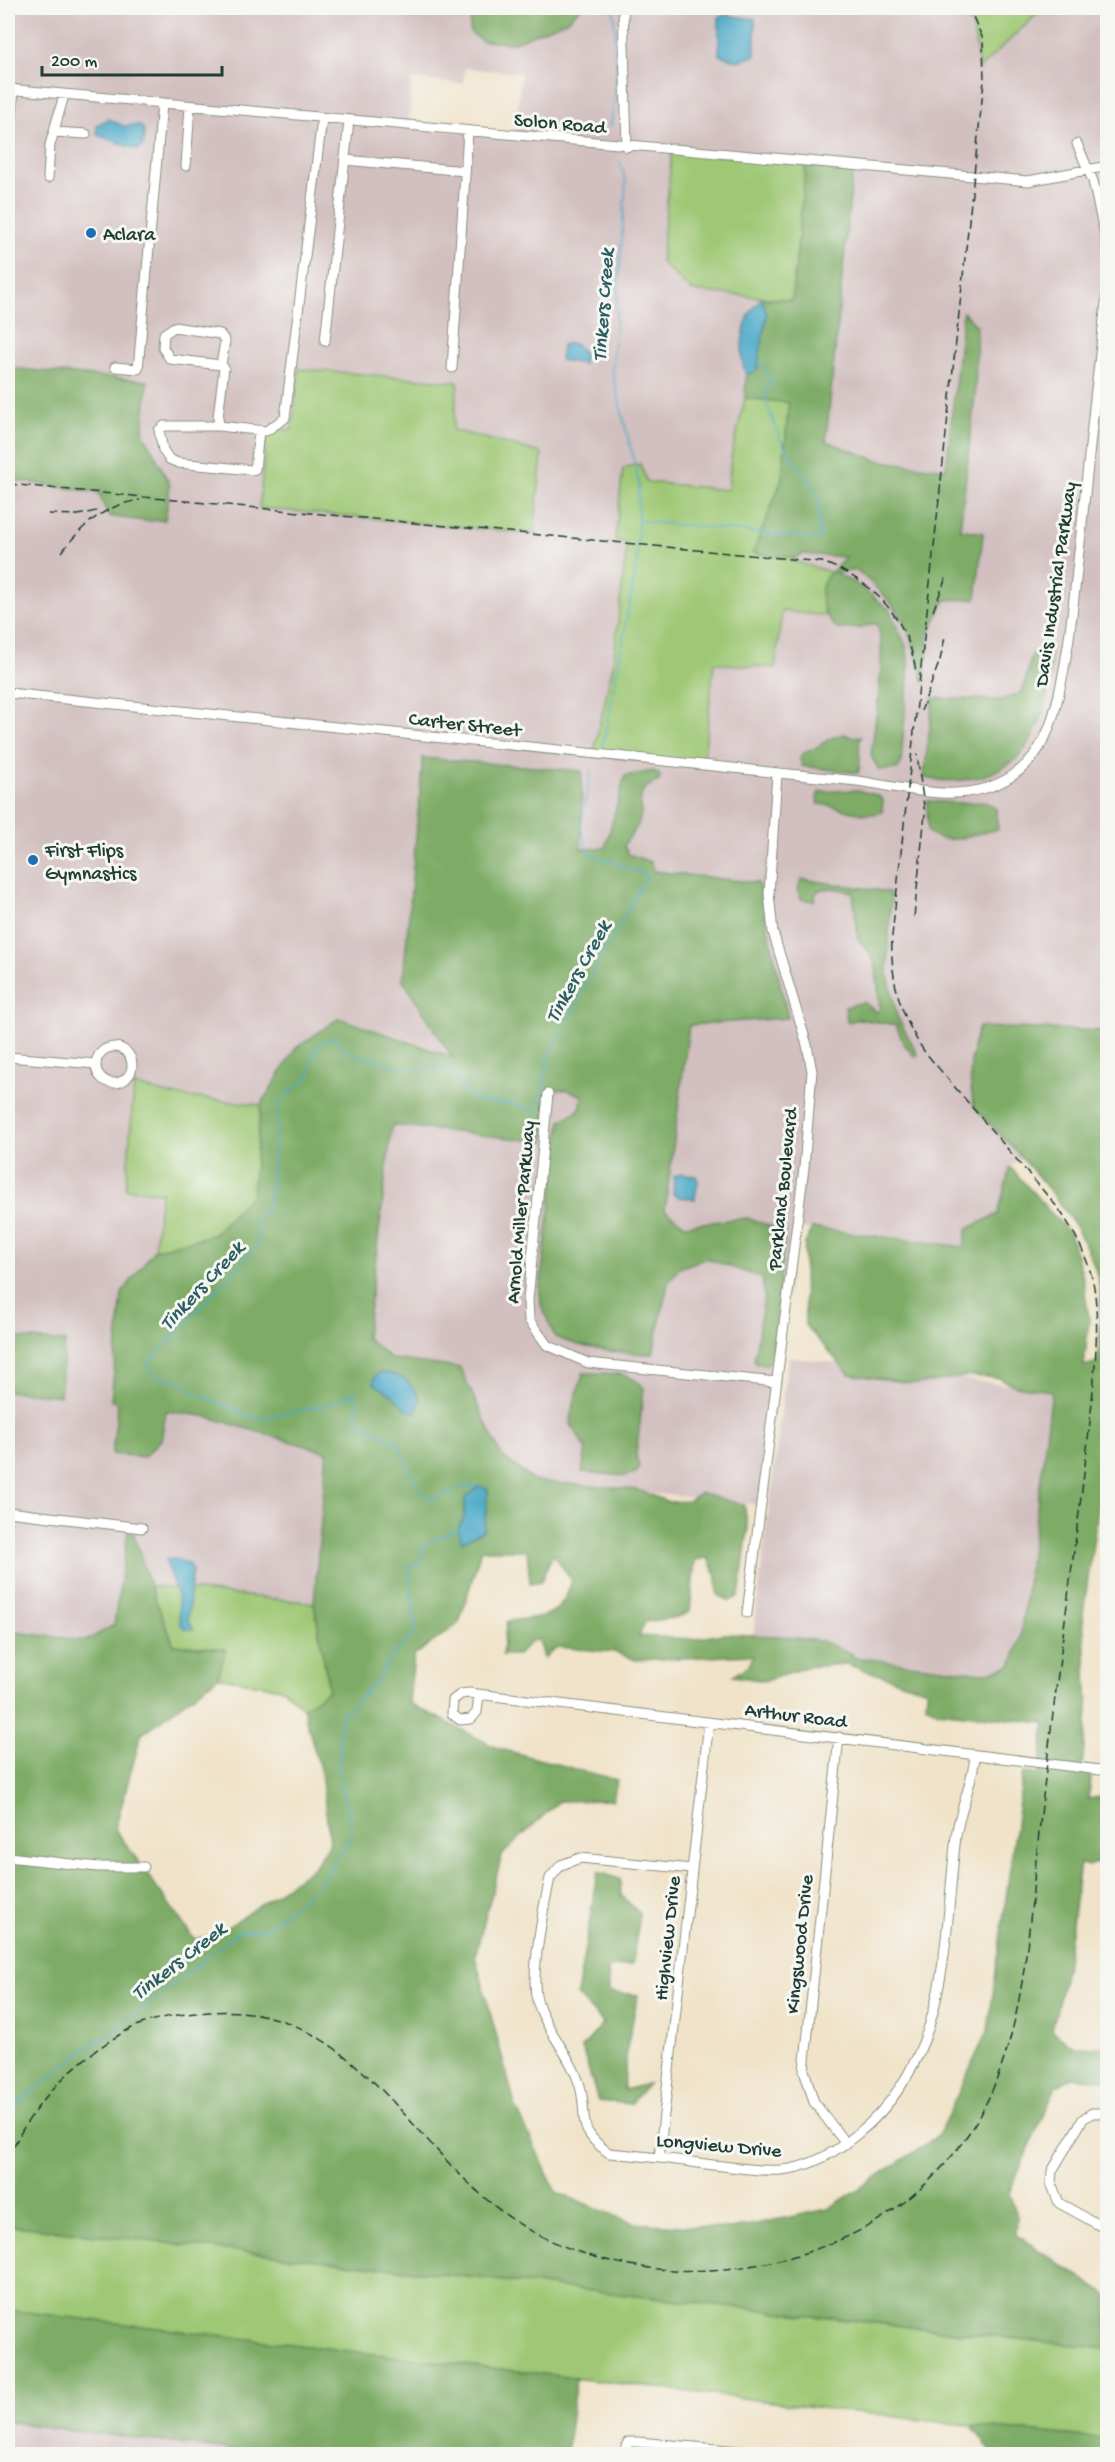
<svg xmlns="http://www.w3.org/2000/svg" width="1115" height="2462" viewBox="0 0 1115 2462" font-family="'Gochi Hand',sans-serif">
<rect width="100%" height="100%" fill="#f6f6f2"/>
<filter id="ink" filterUnits="userSpaceOnUse"><feTurbulence type="fractalNoise" baseFrequency=".0167" numOctaves="2"/><feDisplacementMap in="SourceGraphic" scale="12" xChannelSelector="R" yChannelSelector="G"/><feConvolveMatrix kernelMatrix="1 2 1 2 8 2 1 2 1" color-interpolation-filters="sRGB"/></filter>
<filter id="wash" filterUnits="userSpaceOnUse"><feTurbulence type="fractalNoise" baseFrequency=".008" numOctaves="4" result="noise"/><feDisplacementMap in="SourceGraphic" scale="24" xChannelSelector="R" yChannelSelector="G"/><feGaussianBlur stdDeviation="1.35" result="paint"/><feColorMatrix in="noise" values="0 0 0 0 0 0 0 0 0 0 0 0 0 0 0 0 0 1.4 0 .05"/><feComposite in="paint" operator="in"/></filter>
<g filter="url(#wash)">
<rect width="100%" height="100%" fill="#f0e3c9"/>
<path fill="#d2bfc0" fill-rule="evenodd" d="M 8,8 L 1107,8 L 1107,1031 L 1014,1027 L 970,1051 L 974,1106 L 1020,1158 L 1010,1167 L 998,1214 L 968,1229 L 964,1247 L 796,1228 L 762,1505 L 534,1481 L 501,1455 L 460,1368 L 391,1359 L 366,1337 L 392,1125 L 543,1142 L 296,1048 L 261,1105 L 172,1095 L 154,1250 L 122,1293 L 111,1401 L 204,1416 L 327,1452 L 314,1603 L 150,1586 L 134,1534 L 128,1531 L 114,1625 L 86,1641 L 8,1633 ZM 465,68 L 521,73 L 515,136 L 409,127 L 412,79 L 463,84 Z
M 788,1357 L 1052,1390 L 1015,1678 L 752,1644 Z
M 8,2422 L 260,2454 L 8,2454 Z"/>
<path fill="#9ec874" stroke="#5e8254" stroke-width="1.5" d="M 953,8 L 1040,8 L 1041,10 L 979,69 L 973,26 Z
M 672,151 L 806,163 L 792,300 L 692,291 L 661,262 Z
M 299,369 L 458,382 L 453,430 L 542,453 L 534,534 L 259,508 L 266,436 L 276,429 L 292,430 Z
M 745,398 L 789,402 L 782,479 L 753,553 L 795,558 L 793,561 L 834,573 L 826,579 L 822,598 L 825,616 L 782,611 L 775,668 L 714,663 L 703,767 L 593,755 L 613,665 L 627,543 L 615,541 L 623,468 L 640,464 L 647,482 L 728,490 L 731,457 Z
M 134,1085 L 172,1095 L 261,1105 L 253,1194 L 213,1235 L 154,1250 L 161,1192 L 126,1189 Z
M 150,1586 L 314,1603 L 329,1690 L 303,1708 L 283,1689 L 218,1677 L 226,1649 L 174,1645 Z
M 8,2225 L 1107,2349 L 1107,2439 L 972,2426 L 8,2310 Z"/>
<path fill="#7eac66" stroke="#4e744d" stroke-width="1.5" fill-rule="evenodd" d="M 471,8 L 581,8 L 566,21 L 512,43 L 482,41 L 470,32 Z
M 806,163 L 853,167 L 826,441 L 880,461 L 946,469 L 963,312 L 977,326 L 975,395 L 960,529 L 983,533 L 976,599 L 945,600 L 929,634 L 924,683 C 907,621 905,613 857,570 L 835,573 L 856,584 L 889,609 L 906,646 L 909,664 L 901,763 L 898,769 L 879,770 L 871,756 C 874,726 889,646 876,623 L 860,628 L 838,629 C 825,619 815,594 826,578 C 832,571 840,565 845,557 L 802,554 L 795,558 L 753,553 L 782,479 L 789,403 L 745,398 L 746,375 L 757,370 L 767,314 L 762,298 L 792,300 Z
M 8,368 L 148,381 L 143,432 L 170,485 L 165,520 L 144,521 L 108,516 L 99,493 L 8,479 Z
M 1050,649 C 1053,683 1040,745 1009,764 C 985,780 952,784 924,778 L 933,698 L 1000,700 L 1022,693 L 1032,654 Z
M 845,734 L 850,737 L 861,736 C 856,749 863,761 858,773 L 802,766 L 800,758 L 802,754 C 819,749 828,736 845,734 Z
M 423,758 L 582,771 L 581,849 L 605,848 L 625,776 L 654,771 L 660,775 L 659,781 C 628,792 648,804 638,825 C 634,832 628,839 624,845 L 628,854 L 651,862 L 653,871 L 758,883 L 788,1018 L 689,1025 L 665,1210 L 685,1225 L 747,1218 L 785,1231 L 773,1351 L 767,1365 L 758,1364 L 754,1360 L 764,1296 L 762,1278 L 706,1258 L 679,1268 L 668,1283 L 653,1354 C 619,1353 587,1350 555,1337 L 541,1305 L 540,1287 L 561,1121 L 580,1109 L 582,1096 L 568,1090 L 548,1089 L 544,1142 L 392,1125 L 366,1337 L 391,1359 L 460,1368 L 501,1455 L 534,1481 L 638,1490 L 669,1502 L 688,1501 L 701,1493 L 744,1505 L 748,1529 L 739,1596 L 730,1601 L 718,1595 L 717,1579 L 708,1558 L 695,1560 L 690,1612 L 679,1617 L 645,1622 L 639,1636 L 695,1639 L 723,1634 L 778,1636 L 821,1641 L 853,1654 L 851,1657 L 983,1673 L 1011,1666 L 1020,1640 L 1052,1391 L 1015,1386 L 999,1378 L 969,1376 L 917,1384 L 849,1374 L 805,1325 L 804,1260 L 805,1244 L 812,1228 L 964,1247 L 967,1229 L 998,1214 L 1010,1167 L 1071,1235 L 1083,1278 L 1089,1320 L 1084,1366 L 1098,1362 C 1099,1334 1104,1303 1097,1275 C 1078,1209 1018,1156 974,1106 C 968,1078 969,1053 979,1027 L 1107,1031 L 1108,1438 L 1083,1614 L 1088,1709 L 1082,1767 L 1093,1768 L 1088,1799 L 1107,1796 L 1107,1860 L 1088,1866 L 1080,1863 L 1066,1969 L 1052,2030 L 1074,2047 L 1107,2047 L 1107,2080 L 1072,2077 L 1056,2087 L 1009,2193 L 1017,2216 L 1016,2235 L 1107,2295 L 1107,2349 L 8,2225 L 8,1631 L 86,1641 L 114,1625 L 128,1531 L 134,1534 L 150,1587 L 174,1645 L 226,1649 L 218,1677 L 141,1735 L 115,1829 L 194,1939 L 215,1936 L 315,1866 L 330,1843 L 321,1773 L 303,1708 L 329,1690 L 314,1603 L 327,1452 L 204,1416 L 166,1411 L 161,1440 L 144,1457 L 112,1454 L 118,1403 L 111,1401 L 122,1293 L 154,1250 L 213,1235 L 252,1194 L 261,1105 L 296,1048 L 339,1018 L 452,1057 L 403,980 ZM 488,1490 L 484,1530 L 458,1529 L 464,1517 L 465,1498 ZM 481,1550 L 527,1550 L 530,1583 L 541,1581 L 553,1554 L 572,1580 C 560,1620 544,1616 507,1621 L 502,1655 L 518,1655 L 531,1641 L 539,1640 L 544,1658 L 557,1647 L 614,1652 L 636,1660 L 753,1655 L 750,1664 L 733,1676 L 766,1681 L 805,1667 L 846,1664 L 927,1690 L 926,1705 L 938,1711 L 1045,1723 L 1039,1774 L 1023,1773 L 988,2030 L 938,2136 L 828,2209 L 732,2229 L 633,2223 L 556,2192 L 515,2105 L 475,1956 L 502,1855 L 559,1801 L 613,1800 L 617,1780 L 497,1748 L 409,1703 L 414,1656 L 459,1623 Z
M 856,790 L 877,795 L 883,800 L 882,812 C 863,819 839,806 819,804 L 817,798 L 819,792 Z
M 927,801 L 954,803 L 986,802 L 996,809 L 998,830 C 974,830 950,850 928,832 Z
M 801,879 L 889,892 L 891,897 L 887,971 L 897,1016 L 918,1055 L 915,1057 L 904,1044 L 896,1025 L 859,1019 L 847,1022 L 845,1007 L 864,1002 L 876,1012 L 880,1010 L 876,966 L 869,951 L 858,939 L 853,892 L 832,888 L 817,891 L 814,901 L 800,899 L 798,890 Z
M 8,1337 L 65,1342 L 60,1396 L 8,1391 Z
M 583,1373 C 607,1374 627,1368 644,1388 L 636,1455 L 639,1466 L 636,1473 L 625,1476 L 582,1472 L 586,1449 L 571,1424 L 572,1410 Z
M 598,1872 L 620,1879 L 621,1895 L 640,1914 L 632,1965 L 608,1968 L 609,1992 L 638,1995 L 626,2053 L 624,2090 L 648,2084 L 631,2104 L 598,2101 L 582,2048 L 603,2023 L 577,1995 Z
M 8,2310 L 576,2378 L 566,2454 L 260,2454 L 8,2422 Z
M 972,2426 L 1107,2439 L 1107,2454 L 993,2454 Z"/>
<path fill="#49a8c8" stroke="#34727e" stroke-width="1.5" d="M 725,15 L 755,19 L 755,56 L 738,61 L 719,55 L 719,17 Z
M 109,119 L 123,126 L 138,125 L 143,128 C 145,138 146,144 138,150 L 97,135 L 97,125 Z
M 762,298 L 767,314 L 757,370 L 746,375 C 737,352 743,314 762,298 Z
M 569,343 L 577,345 L 584,354 L 583,364 L 560,360 L 562,345 Z
M 682,1174 L 696,1176 L 698,1181 L 695,1199 L 678,1197 L 673,1194 L 674,1176 Z
M 379,1373 C 400,1372 412,1382 420,1400 L 416,1412 L 407,1410 L 391,1394 L 374,1384 L 374,1378 Z
M 480,1486 L 488,1490 L 484,1530 L 462,1542 L 458,1529 L 464,1517 L 465,1498 Z
M 174,1559 L 188,1563 L 192,1570 L 188,1620 L 194,1630 L 186,1629 L 180,1624 L 178,1599 L 165,1560 Z"/>
<g fill="none" stroke-linecap="round" stroke-linejoin="round">
<path stroke="#49a8c8" stroke-width="1.5" d="M 611,126 L 617,80 L 614,8
M 640,521 L 820,539 L 818,494 L 782,443 L 764,397 L 772,379 L 759,361
M 603,745 L 637,564 L 639,482 L 612,372 L 626,182 L 620,162
M 480,1486 L 463,1487 L 433,1499 L 420,1492 L 398,1443 L 357,1422 L 356,1392 L 331,1404 L 257,1419 L 193,1392 L 180,1381 L 159,1378 L 146,1366 L 260,1243 L 255,1220 L 268,1209 L 279,1102 L 309,1076 L 316,1046 L 335,1037 L 345,1051 L 402,1068 L 449,1070 L 468,1095 L 482,1102 L 513,1104 L 537,1112 L 550,1052 L 647,875 L 588,853 L 581,827 L 591,770
M 8,2112 L 79,2053 L 120,2027 L 239,1931 L 265,1929 L 319,1884 L 351,1838 L 350,1814 L 339,1774 L 341,1716 L 377,1681 L 387,1661 L 416,1633 L 408,1568 L 419,1563 L 425,1544 L 458,1529"/>
</g>
</g>
<g filter="url(#ink)">
<g fill="none" stroke-linecap="round" stroke-linejoin="round">
<defs>
<path id="minor" d="M 623,8 L 627,147
M 8,89 L 1028,181 L 1108,166
M 54,132 L 86,134
M 1077,144 L 1093,181 L 1108,249
M 345,160 L 465,171
M 8,162 L 14,89
M 186,166 L 190,106
M 48,178 L 50,145 L 64,95
M 325,341 L 349,121
M 221,365 L 225,341 L 220,334 L 174,327 L 164,334 L 163,348 L 170,359 L 221,365 L 224,368 L 218,417 L 219,426 L 266,431 L 285,418 L 322,119
M 115,367 L 138,369 L 162,104
M 452,368 L 468,132
M 219,426 L 164,426 L 159,430 L 163,450 L 169,459 L 178,463 L 252,470 L 255,469 L 259,431
M 8,693 L 857,781 C 908,788 965,807 1012,776 C 1033,762 1047,739 1054,713 C 1070,656 1074,593 1081,534 C 1089,451 1098,368 1108,285
M96 1065a18 18 0 1 1 36 0a18 18 0 1 1-36 0Z
M 8,1057 L 96,1064
M 548,1094 L 528,1300 L 529,1320 L 547,1345 L 588,1363 L 776,1382
M 8,1512 L 142,1528
M 747,1613 L 804,1168 L 812,1071 L 807,1045 L 773,932 L 769,894 L 777,774
M 479,1695 L 477,1712 L 471,1719 L 460,1720 L 452,1714 L 453,1700 L 461,1694 L 469,1693 L 1108,1771
M 839,1737 L 804,2070 L 814,2102 L 846,2144
M 8,1857 L 98,1867 L 144,1867
M 692,1869 L 580,1858 L 561,1865 L 550,1878 C 544,1904 530,1975 537,2000 C 546,2031 571,2055 580,2086 C 589,2120 574,2128 609,2153 C 644,2156 679,2160 713,2165 C 735,2167 759,2172 781,2170 C 808,2168 834,2153 855,2136 C 950,2061 943,1946 956,1836 C 960,1809 972,1784 975,1757
M 1108,2113 L 1092,2113 L 1083,2119 L 1052,2171 L 1051,2183 L 1059,2203 L 1108,2230
M 659,2158 L 709,1722
M 623,2454 L 628,2442 L 638,2442 L 775,2454"/>
</defs>
<use href="#minor" stroke="#88907e" stroke-width="11"/>
<use href="#minor" stroke="#fff" stroke-width="9"/>
<path stroke="#1f3d34" stroke-width="1.5" stroke-dasharray="9 4.5" stroke-linecap="butt" d="M 8,484 L 822,562 C 872,580 909,618 916,673
M 48,514 L 78,515 L 101,510
M 62,552 C 82,525 105,505 140,500
M 933,611 L 946,578
M 921,711 L 940,660 L 945,637
M 914,917 L 925,814 L 917,754
M 8,2159 C 30,2106 70,2065 119,2035 C 146,2018 177,2014 210,2012 C 367,2000 417,2174 539,2235 C 629,2280 734,2281 827,2245 C 903,2217 966,2157 996,2081 C 1026,2006 1029,1921 1038,1842 C 1048,1747 1061,1652 1073,1558 C 1081,1498 1089,1439 1094,1379 C 1096,1351 1098,1322 1095,1295 C 1092,1264 1075,1232 1058,1208 L 924,1051 C 900,1015 890,979 892,936 L 984,81 L 983,39 L 969,8"/>
</g>
</g>
<g fill="#1f6fb2" stroke="#f6f6f2" stroke-width="2">
<circle cx="91" cy="233" r="6"/>
<circle cx="33" cy="860" r="6"/>
</g>
<g text-anchor="middle" stroke-width="6" stroke-linejoin="round" paint-order="stroke">
<g font-size="20" fill="#1f3d34" stroke="#f6f6f2">
<text transform="translate(560 122) rotate(5)" y="7">Solon Road</text>
<text transform="translate(1054 584) rotate(-82)" y="7">Davis Industrial Parkway</text>
<text transform="translate(465 723) rotate(6)" y="7">Carter Street</text>
<text transform="translate(781 1189) rotate(-84)" y="7">Parkland Boulevard</text>
<text transform="translate(519 1212) rotate(-85)" y="7">Arnold Miller Parkway</text>
<text transform="translate(796 1714) rotate(7)" y="7">Arthur Road</text>
<text transform="translate(666 1938) rotate(-84)" y="7">Highview Drive</text>
<text transform="translate(798 1944) rotate(-84)" y="7">Kingswood Drive</text>
<text transform="translate(719 2144) rotate(5)" y="7">Longview Drive</text>
</g>
<g font-size="20" fill="#1f3d34" stroke="#f6f6f2" text-anchor="start">
<text x="103" y="240">Aclara</text>
<text x="45" y="856">First Flips<tspan x="45" dy="23">Gymnastics</tspan></text>
</g>
<g font-size="21" font-style="italic" fill="#2c5d60" stroke="#f6f6f2">
<text transform="translate(602 305) rotate(-86)" y="7">Tinkers Creek</text>
<text transform="translate(577 971) rotate(-61)" y="7">Tinkers Creek</text>
<text transform="translate(201 1285) rotate(-47)" y="7">Tinkers Creek</text>
<text transform="translate(178 1960) rotate(-38)" y="7">Tinkers Creek</text>
</g>
</g>
<rect width="1115" height="2462" fill="none" stroke="#f6f6f2" stroke-width="30"/>
<path d="M42 66v9h180v-9" fill="none" stroke="#1f3d34" stroke-width="3"/>
<text x="51" y="66" font-size="18" fill="#1f3d34" stroke="#f6f6f2" stroke-width="4.5" paint-order="stroke">200 m</text>
</svg>
